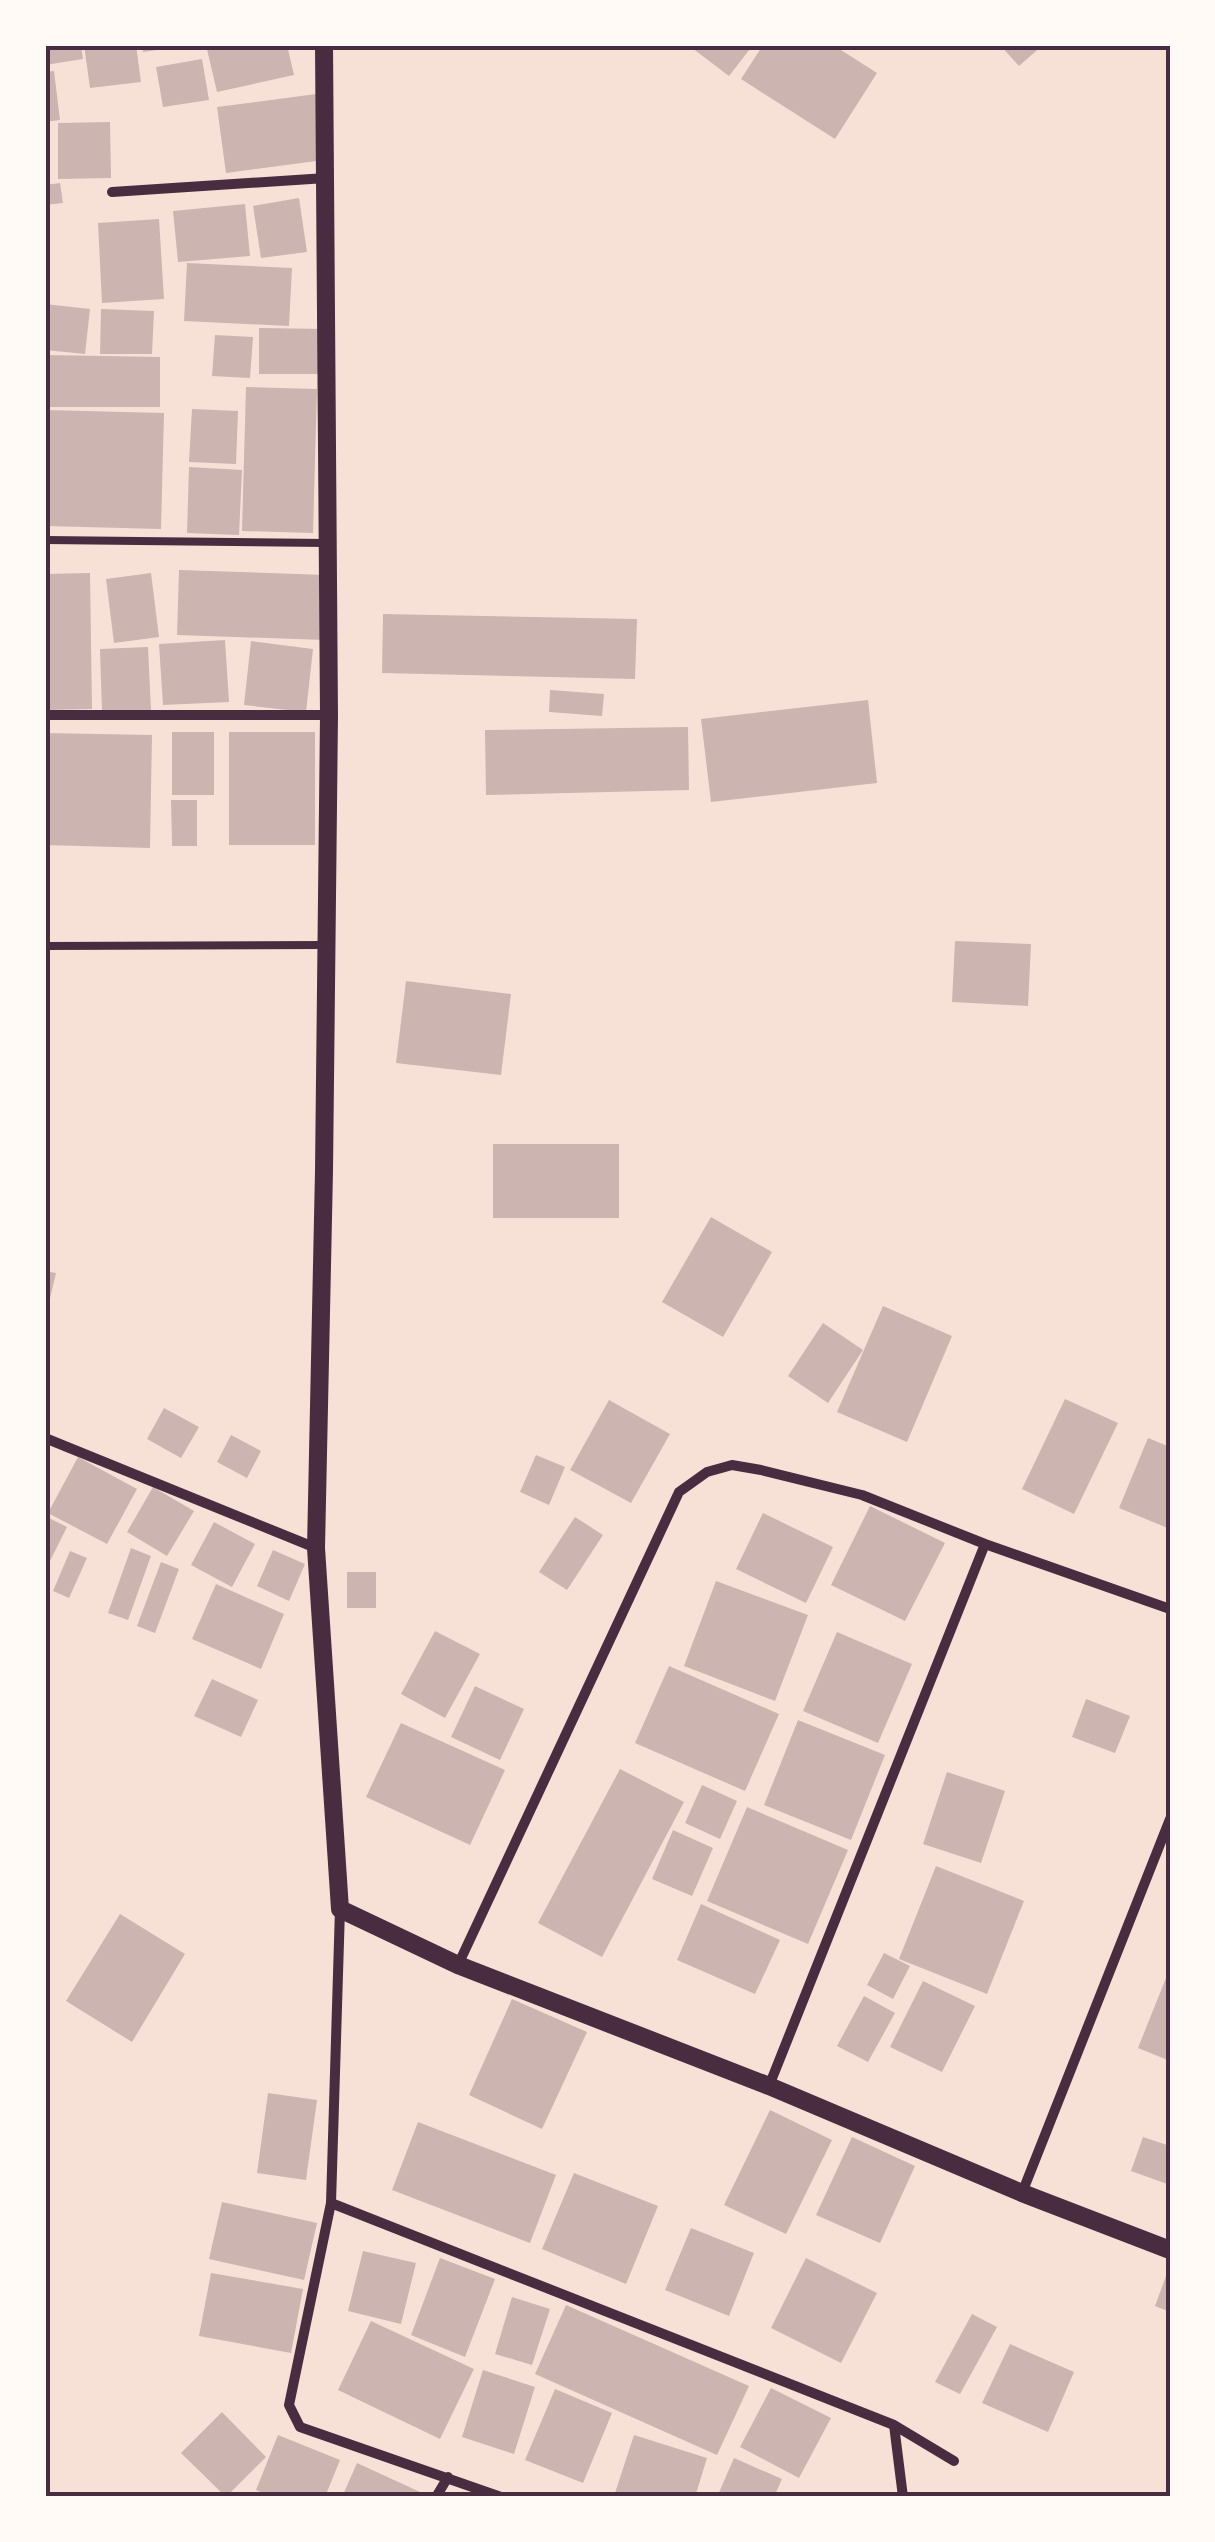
<svg xmlns="http://www.w3.org/2000/svg" width="1215" height="2542" viewBox="0 0 1215 2542" font-family="Figtree,sans-serif">
<rect width="100%" height="100%" fill="#f7e1d7"/>
<path fill="#ccb4b1" d="M 45,45 L 81,45 L 83,59 L 45,65 Z
M 84,45 L 136,45 L 141,82 L 90,88 Z
M 142,45 L 178,45 L 178,47 L 143,52 Z
M 206,45 L 287,45 L 294,75 L 217,92 Z
M 688,45 L 753,45 L 729,76 Z
M 763,45 L 833,45 L 877,73 L 835,139 L 741,79 Z
M 1000,45 L 1043,45 L 1019,66 Z
M 202,59 L 209,100 L 163,107 L 156,67 Z
M 54,71 L 60,120 L 45,122 L 45,72 Z
M 316,94 L 324,160 L 226,173 L 217,107 Z
M 110,122 L 111,178 L 58,179 L 58,123 Z
M 60,183 L 63,203 L 45,205 L 45,185 Z
M 299,198 L 307,252 L 261,258 L 253,206 Z
M 245,204 L 250,256 L 178,262 L 173,211 Z
M 159,219 L 164,299 L 102,303 L 98,223 Z
M 187,263 L 292,268 L 289,326 L 184,321 Z
M 45,304 L 90,309 L 85,354 L 45,350 Z
M 101,309 L 154,311 L 152,354 L 100,354 Z
M 259,328 L 326,329 L 326,374 L 259,374 Z
M 215,335 L 253,337 L 250,378 L 212,376 Z
M 45,355 L 160,357 L 160,407 L 45,407 Z
M 246,387 L 317,389 L 313,533 L 242,531 Z
M 192,409 L 238,411 L 236,464 L 189,462 Z
M 45,410 L 164,413 L 161,529 L 45,526 Z
M 189,467 L 242,470 L 239,535 L 187,533 Z
M 179,570 L 326,575 L 324,640 L 177,635 Z
M 90,573 L 92,709 L 45,710 L 45,574 Z
M 151,573 L 159,637 L 114,643 L 106,579 Z
M 383,614 L 637,619 L 635,679 L 382,673 Z
M 225,640 L 229,702 L 163,705 L 159,644 Z
M 251,641 L 313,649 L 306,712 L 244,705 Z
M 148,647 L 151,710 L 102,712 L 100,649 Z
M 550,690 L 604,694 L 602,716 L 549,712 Z
M 868,700 L 877,783 L 711,802 L 701,719 Z
M 688,727 L 689,790 L 486,795 L 485,730 Z
M 172,732 L 214,732 L 214,795 L 172,795 Z
M 229,732 L 315,732 L 315,845 L 229,845 Z
M 45,733 L 152,735 L 150,848 L 45,845 Z
M 171,800 L 197,800 L 197,846 L 172,846 Z
M 955,941 L 1031,944 L 1028,1006 L 952,1002 Z
M 406,981 L 511,994 L 501,1075 L 396,1063 Z
M 493,1144 L 619,1144 L 619,1218 L 493,1218 Z
M 711,1217 L 772,1252 L 723,1337 L 662,1302 Z
M 45,1271 L 56,1273 L 46,1315 L 45,1315 Z
M 883,1306 L 952,1336 L 907,1442 L 837,1412 Z
M 823,1323 L 863,1350 L 828,1403 L 788,1376 Z
M 1065,1399 L 1118,1423 L 1074,1514 L 1022,1489 Z
M 609,1400 L 670,1434 L 631,1503 L 570,1470 Z
M 164,1408 L 199,1427 L 181,1458 L 147,1439 Z
M 231,1435 L 261,1451 L 247,1478 L 217,1462 Z
M 1148,1438 L 1170,1447 L 1170,1529 L 1119,1508 Z
M 536,1455 L 565,1467 L 549,1505 L 520,1492 Z
M 78,1457 L 137,1489 L 107,1544 L 48,1513 Z
M 153,1487 L 194,1511 L 167,1556 L 127,1532 Z
M 870,1506 L 945,1543 L 905,1621 L 831,1585 Z
M 763,1513 L 833,1547 L 806,1603 L 736,1569 Z
M 45,1516 L 67,1527 L 45,1571 Z
M 575,1517 L 603,1535 L 567,1590 L 539,1572 Z
M 214,1522 L 255,1544 L 232,1587 L 191,1565 Z
M 131,1548 L 151,1556 L 128,1620 L 108,1613 Z
M 273,1550 L 305,1564 L 289,1601 L 257,1586 Z
M 70,1551 L 87,1558 L 69,1598 L 53,1591 Z
M 161,1562 L 179,1569 L 155,1633 L 137,1626 Z
M 347,1572 L 376,1572 L 376,1608 L 347,1608 Z
M 716,1581 L 808,1615 L 775,1701 L 684,1666 Z
M 216,1584 L 284,1614 L 261,1669 L 192,1639 Z
M 435,1631 L 480,1654 L 445,1718 L 401,1694 Z
M 837,1632 L 912,1664 L 878,1743 L 803,1711 Z
M 669,1666 L 779,1714 L 745,1791 L 635,1743 Z
M 212,1679 L 258,1700 L 241,1737 L 194,1716 Z
M 475,1686 L 524,1709 L 500,1760 L 451,1737 Z
M 1086,1699 L 1130,1716 L 1115,1753 L 1072,1737 Z
M 798,1720 L 885,1755 L 851,1840 L 764,1805 Z
M 401,1723 L 505,1770 L 470,1845 L 366,1797 Z
M 620,1769 L 684,1802 L 602,1957 L 538,1923 Z
M 947,1772 L 1005,1791 L 981,1863 L 923,1844 Z
M 702,1785 L 737,1801 L 720,1839 L 685,1823 Z
M 747,1807 L 848,1850 L 808,1944 L 707,1901 Z
M 673,1830 L 713,1848 L 692,1896 L 652,1879 Z
M 936,1866 L 1024,1901 L 987,1994 L 899,1959 Z
M 701,1904 L 780,1940 L 755,1994 L 677,1960 Z
M 120,1914 L 185,1954 L 132,2042 L 66,2001 Z
M 884,1953 L 910,1966 L 893,1999 L 867,1985 Z
M 1170,1968 L 1170,2061 L 1138,2048 Z
M 923,1981 L 975,2006 L 942,2072 L 890,2047 Z
M 864,1996 L 895,2013 L 868,2062 L 837,2046 Z
M 512,1999 L 587,2032 L 542,2129 L 469,2095 Z
M 268,2093 L 317,2100 L 306,2180 L 257,2173 Z
M 770,2110 L 832,2140 L 786,2234 L 724,2205 Z
M 418,2122 L 556,2175 L 530,2243 L 392,2190 Z
M 852,2137 L 915,2166 L 880,2243 L 816,2215 Z
M 1143,2137 L 1170,2146 L 1170,2185 L 1131,2171 Z
M 574,2173 L 658,2206 L 626,2284 L 542,2249 Z
M 222,2202 L 317,2223 L 304,2280 L 209,2259 Z
M 691,2228 L 754,2253 L 729,2316 L 665,2290 Z
M 363,2251 L 416,2263 L 401,2324 L 348,2311 Z
M 440,2258 L 495,2279 L 465,2357 L 411,2335 Z
M 806,2258 L 877,2293 L 841,2363 L 771,2328 Z
M 1170,2265 L 1170,2312 L 1155,2306 Z
M 211,2273 L 303,2289 L 291,2353 L 199,2336 Z
M 512,2297 L 550,2309 L 532,2365 L 495,2354 Z
M 566,2305 L 749,2386 L 717,2455 L 535,2374 Z
M 972,2314 L 997,2327 L 960,2394 L 935,2382 Z
M 371,2321 L 474,2369 L 440,2439 L 338,2390 Z
M 1010,2344 L 1074,2372 L 1048,2432 L 982,2403 Z
M 483,2370 L 535,2387 L 514,2454 L 462,2437 Z
M 771,2388 L 831,2418 L 799,2478 L 740,2447 Z
M 555,2389 L 612,2413 L 583,2483 L 525,2460 Z
M 222,2412 L 266,2457 L 226,2497 L 181,2453 Z
M 278,2435 L 340,2460 L 325,2497 L 272,2497 L 256,2490 Z
M 634,2435 L 707,2458 L 695,2497 L 614,2496 Z
M 734,2458 L 782,2479 L 774,2497 L 717,2497 Z
M 357,2463 L 431,2497 L 342,2497 Z"/>
<g fill="none" stroke-linecap="round" stroke-linejoin="round">
<path stroke="#4a2c40" stroke-width="8" d="M 45,540 L 326,543
M 45,946 L 325,945"/>
<path stroke="#4a2c40" stroke-width="10" d="M 112,192 L 326,178
M 45,715 L 329,715
M 45,1438 L 316,1548
M 340,1909 L 331,2203 L 289,2405 L 300,2427 L 501,2497
M 458,1965 L 679,1492 L 707,1472 L 732,1465 L 761,1470 L 862,1495 L 985,1544 L 1170,1609
M 769,2086 L 985,1544
M 1022,2193 L 1170,1819
M 331,2203 L 894,2425 L 954,2461
M 894,2425 L 903,2497
M 436,2497 L 448,2477"/>
<path stroke="#4a2c40" stroke-width="18" d="M 324,45 L 329,715 L 324,1171 L 316,1548 L 340,1909 L 458,1965 L 769,2086 L 1022,2193 L 1170,2250"/>
</g>
<rect width="1215" height="2542" fill="none" stroke="#fffaf5" stroke-width="95"/>
<rect x="48" y="48" width="1120" height="2446" fill="none" stroke="#4a2c40" stroke-width="4"/>
</svg>
